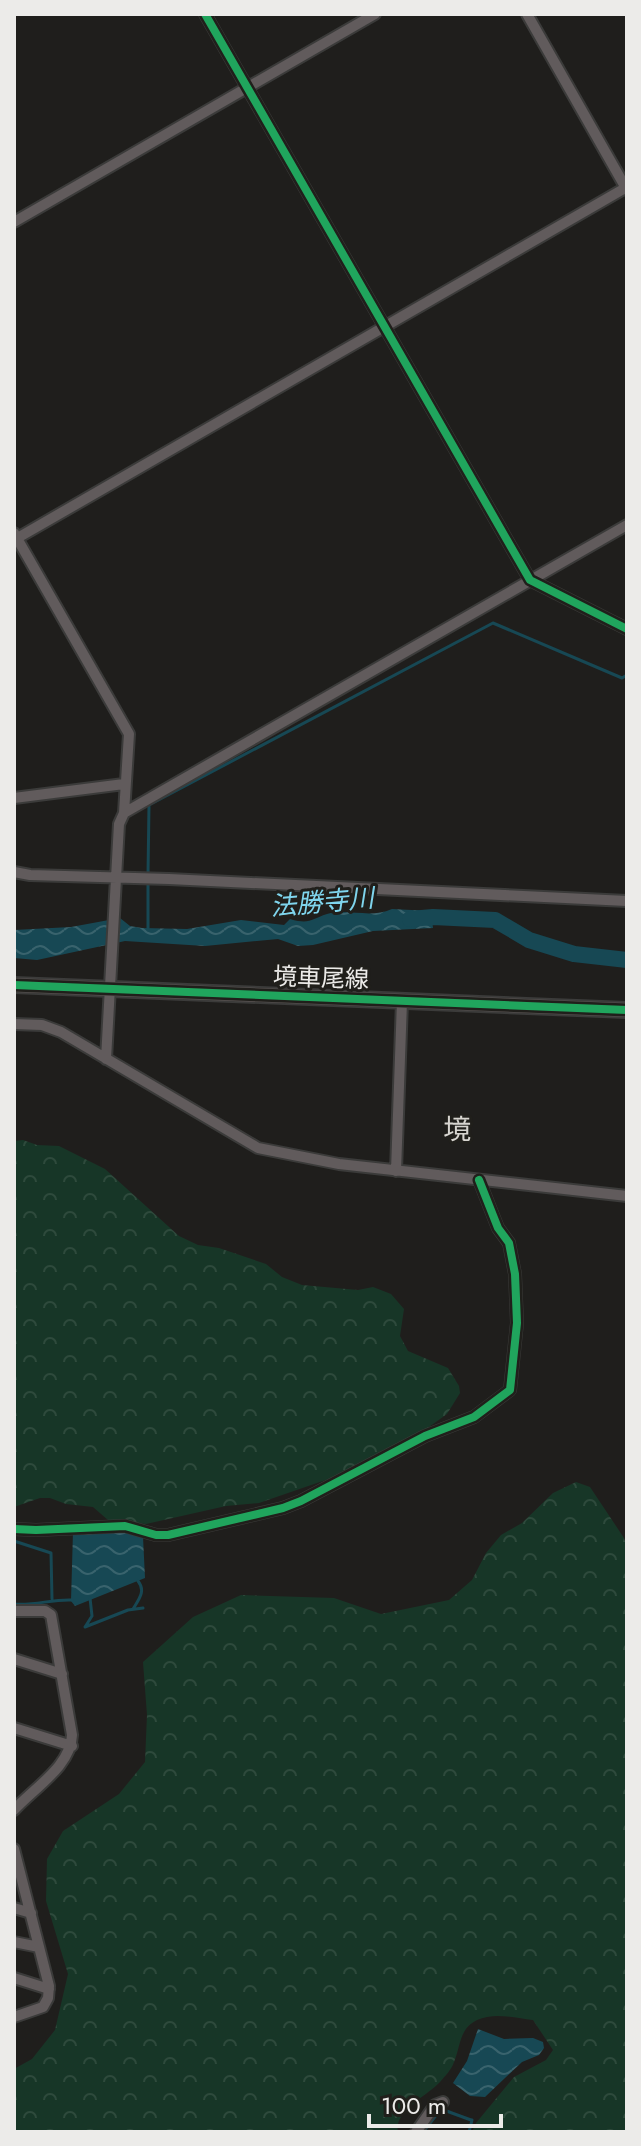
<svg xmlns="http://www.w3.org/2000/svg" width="641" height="2146" viewBox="0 0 641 2146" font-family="Jost,'Noto Sans JP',sans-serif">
<defs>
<pattern id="forest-crowns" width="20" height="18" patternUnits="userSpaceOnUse" patternTransform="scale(2)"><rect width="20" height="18" fill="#173627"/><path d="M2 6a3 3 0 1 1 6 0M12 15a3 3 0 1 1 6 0" fill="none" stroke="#2e4a3c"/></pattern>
<pattern id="water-waves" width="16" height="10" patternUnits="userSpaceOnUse" patternTransform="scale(2)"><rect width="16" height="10" fill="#174854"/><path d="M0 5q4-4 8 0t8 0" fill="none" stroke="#39636d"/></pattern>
</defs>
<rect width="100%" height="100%" fill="#1f1e1c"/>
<path fill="url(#forest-crowns)" d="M 23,1140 L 37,1145 L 59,1146 L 105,1169 L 179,1236 L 198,1245 L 219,1248 L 266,1264 L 282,1277 L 302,1285 L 358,1290 L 373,1287 L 391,1294 L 404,1309 L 400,1336 L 408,1351 L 448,1368 L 459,1386 L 460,1393 L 447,1414 L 422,1432 L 343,1474 L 259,1503 L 226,1506 L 146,1524 L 108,1520 L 93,1507 L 66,1504 L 50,1498 L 40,1498 L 14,1507 L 14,1141 Z
M 576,1482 L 590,1487 L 624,1538 L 627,1548 L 627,2132 L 472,2132 L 476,2123 L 514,2077 L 546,2060 L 553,2050 L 533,2020 C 515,2018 494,2012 477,2020 C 459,2029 461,2045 454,2062 C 452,2069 445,2076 440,2082 C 428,2095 393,2112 398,2132 L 14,2132 L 14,2069 L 32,2059 L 55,2030 L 68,1974 L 46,1901 L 47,1859 L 63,1831 L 119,1794 L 145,1762 L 147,1715 L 143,1662 L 193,1617 L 241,1595 L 334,1598 L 381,1614 L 449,1600 L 472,1580 L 486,1553 L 501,1535 L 522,1523 L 553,1493 Z"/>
<path fill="url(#water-waves)" d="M 392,909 L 431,911 L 433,928 L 373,931 L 313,945 L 298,946 L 278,939 L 205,946 L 125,941 L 37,960 L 14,958 L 14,930 L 71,927 L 120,918 L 130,926 L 142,928 L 187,929 L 241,920 L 284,925 L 290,919 C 310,925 311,919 327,914 C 349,908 369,919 392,909 Z
M 73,1532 L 127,1533 L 143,1537 L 145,1578 L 75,1606 L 71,1601 Z
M 478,2029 L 504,2039 L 533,2038 L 543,2042 L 544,2048 L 539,2055 L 522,2062 L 485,2097 L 470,2096 L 453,2083 L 467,2061 Z"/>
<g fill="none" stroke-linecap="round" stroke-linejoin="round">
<path stroke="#174854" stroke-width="3" d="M 148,874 L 149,805 L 493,623 L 622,678 L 627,675
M 148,930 L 148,882
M 14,1541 L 51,1553 L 52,1599
M 90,1598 L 92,1616 L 85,1627 L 128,1610 L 143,1608
M 14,1604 C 34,1606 52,1599 72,1600
M 133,1609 C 139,1599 146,1591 138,1581
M 423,2132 L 441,2109 L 471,2120
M 469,2132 L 472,2120"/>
<path stroke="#174854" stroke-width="16" d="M 410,919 L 433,917 L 495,920 L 529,940 L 574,954 L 627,960"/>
<defs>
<path id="minor" d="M 205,14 L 530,580 L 627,629
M 527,14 L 627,190
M 14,222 L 375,14
M 14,533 L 129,734 L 124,813 L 119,824 L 106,1059
M 14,540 L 627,187
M 14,798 L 124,784
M 124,813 L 627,525
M 14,872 L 30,875 L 169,879 L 627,901
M 14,1024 L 42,1025 L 61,1032 L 258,1148 L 339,1164 L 627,1196
M 396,1171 L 402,1001
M 14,1529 L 36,1530 L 125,1526 L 156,1535 L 168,1535 L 283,1508 L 301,1501 L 425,1436 L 474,1417 L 510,1390 L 517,1323 L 515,1274 L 509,1243 L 498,1228 L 479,1180
M 14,1611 L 45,1611 L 51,1615 L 72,1735 C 71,1766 34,1788 14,1810
M 14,1659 L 62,1674
M 14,1728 L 72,1746
M 14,1849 L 49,1986 L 48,1998 L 43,2007 L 14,2017
M 14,1908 L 31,1913
M 14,1942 L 39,1947
M 14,1978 L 49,1989
M 416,2132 L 435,2105 L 443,2102"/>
<path id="secondary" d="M 14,985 L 627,1010"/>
</defs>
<use href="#minor" stroke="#3b3b3a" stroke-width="14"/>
<use href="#secondary" stroke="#3b3b3a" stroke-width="18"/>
<use href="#minor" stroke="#615b5c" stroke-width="10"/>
<use href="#secondary" stroke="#5a5453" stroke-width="14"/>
<defs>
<path id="cycleway" d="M 205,14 L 530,580 L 627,629
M 14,985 L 627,1010
M 14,1529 L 36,1530 L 125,1526 L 156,1535 L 168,1535 L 283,1508 L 301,1501 L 425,1436 L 474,1417 L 510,1390 L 517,1323 L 515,1274 L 509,1243 L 498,1228 L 479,1180"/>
</defs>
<use href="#cycleway" stroke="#201f1b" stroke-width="13"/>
<use href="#cycleway" stroke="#20a55d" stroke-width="8"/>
</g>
<g text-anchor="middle" stroke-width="6" stroke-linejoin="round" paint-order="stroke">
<g font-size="24" fill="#ecebe9" stroke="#201f1b">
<text transform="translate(321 978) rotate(2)" y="8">境車尾線</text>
</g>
<g font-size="26" font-style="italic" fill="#7fd5ed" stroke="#201f1b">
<text transform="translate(322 902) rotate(-5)" y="9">法勝寺川</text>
</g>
<g font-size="28" fill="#d7d5d0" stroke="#201f1b">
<text x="457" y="1139">境</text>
</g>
</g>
<rect width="641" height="2146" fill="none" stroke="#ecebe9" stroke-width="32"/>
<path d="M369 2114v12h132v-12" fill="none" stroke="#ecebe9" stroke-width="4"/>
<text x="381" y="2114" font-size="24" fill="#ecebe9" stroke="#201f1b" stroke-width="6" paint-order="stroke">100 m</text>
</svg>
